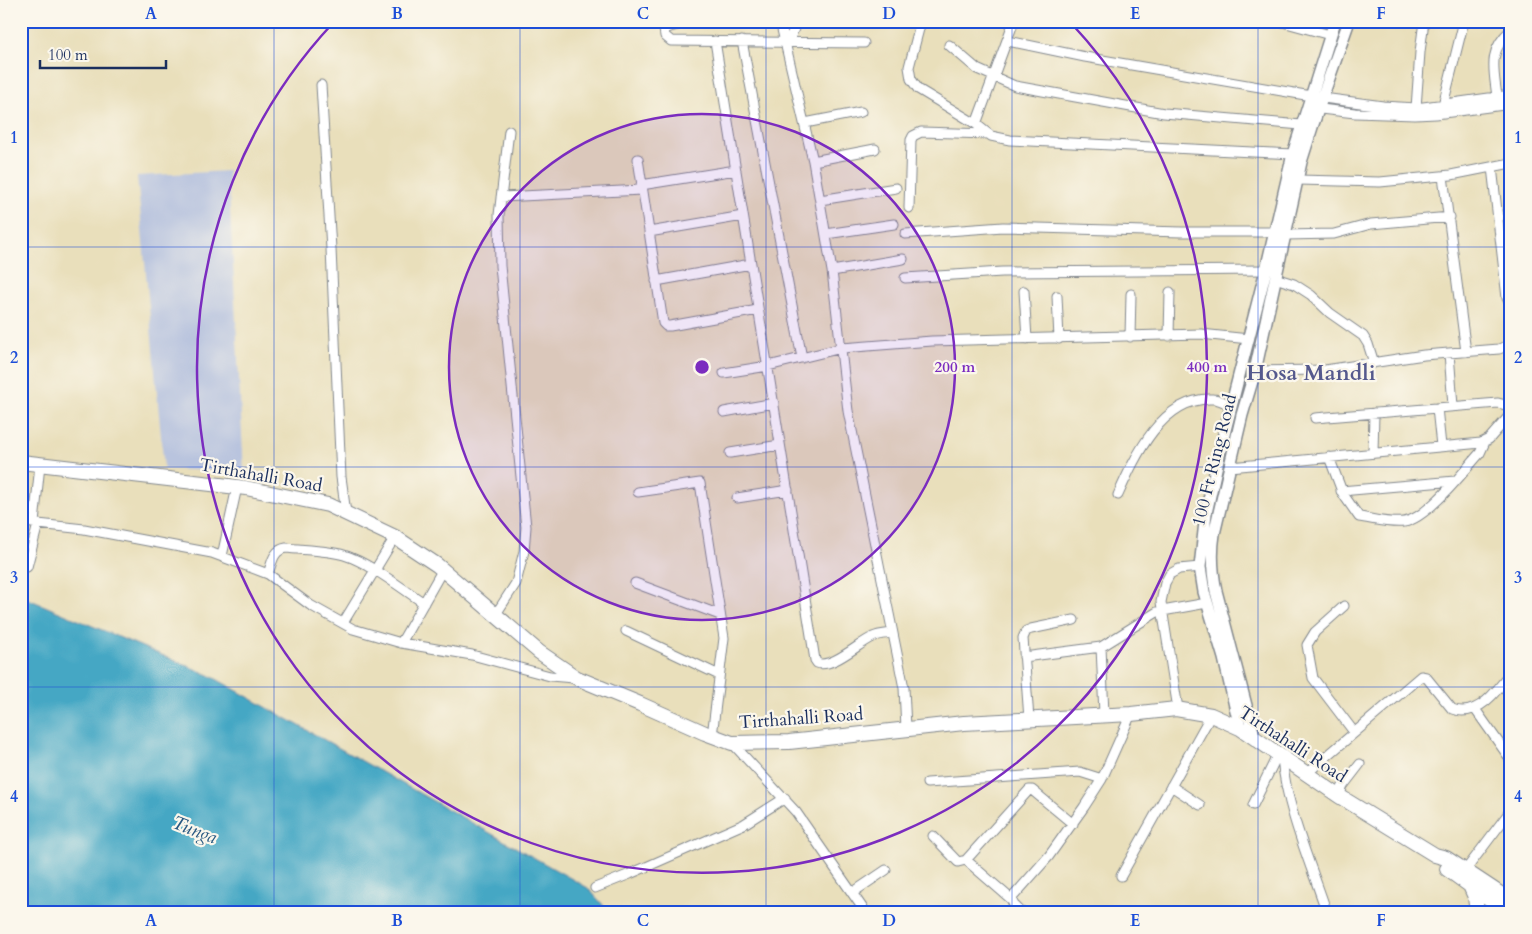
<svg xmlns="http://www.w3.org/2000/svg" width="1532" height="934" viewBox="0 0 1532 934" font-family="Cardo,serif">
<rect width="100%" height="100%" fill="#fbf7ec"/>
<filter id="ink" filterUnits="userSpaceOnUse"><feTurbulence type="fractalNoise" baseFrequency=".02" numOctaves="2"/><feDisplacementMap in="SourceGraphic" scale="10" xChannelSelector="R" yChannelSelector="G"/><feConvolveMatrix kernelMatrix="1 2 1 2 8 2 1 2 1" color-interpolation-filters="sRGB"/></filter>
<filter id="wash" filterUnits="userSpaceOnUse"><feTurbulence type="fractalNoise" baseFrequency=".0096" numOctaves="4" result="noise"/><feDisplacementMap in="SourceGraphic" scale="20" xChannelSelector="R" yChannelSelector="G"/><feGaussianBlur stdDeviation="1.12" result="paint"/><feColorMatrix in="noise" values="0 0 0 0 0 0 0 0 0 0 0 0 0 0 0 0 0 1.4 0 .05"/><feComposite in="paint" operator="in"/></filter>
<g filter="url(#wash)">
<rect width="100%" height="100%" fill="#e9dfbb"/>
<path fill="#b9c4de" d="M 228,171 L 244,472 L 164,469 L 137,176 Z"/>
<path fill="#44a7c4" stroke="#306b91" d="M 21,596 L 209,675 L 588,888 L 610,913 L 21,913 Z"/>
</g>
<g filter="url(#ink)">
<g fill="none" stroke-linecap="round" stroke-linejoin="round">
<defs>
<path id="minor" d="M 691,21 L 667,28 L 664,29 L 665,36 L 671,41 L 864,43
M 780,21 L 813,161 L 832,271 L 848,411 L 904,688 L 906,728
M 921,21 L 909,67 L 911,79 L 918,89 L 976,124 L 991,136 L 1010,140 L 1293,154
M 1279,21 L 1330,35
M 715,41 L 815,660 L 817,663 C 832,669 859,643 873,637 C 879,634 886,634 892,633
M 742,41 L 802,358
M 789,41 L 797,21
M 1008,41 L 1085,57 L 1323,98 L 1383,106 L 1416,108 L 1511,95
M 949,45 L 977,69 L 1015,86 L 1164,113 L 1301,125
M 321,85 L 331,249 L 341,477 L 346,513
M 1497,97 C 1494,70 1487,51 1511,30
M 1443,105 L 1464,21
M 1312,108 L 1355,113 L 1415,115 L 1436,114 L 1511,104
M 1416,108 L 1420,52 L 1424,21
M 805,123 L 861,112
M 976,124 L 1014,21
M 638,159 L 663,323 L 666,326 L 670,326 L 758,310
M 813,161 L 875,149
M 1492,167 L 1507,298 L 1511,301
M 1443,176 L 1466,352
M 1298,180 L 1380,182 L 1451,175 L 1511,163
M 641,185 L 736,170
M 501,197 L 642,190
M 820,200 L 896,188
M 909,208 L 911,140 L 913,136 L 921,132 L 989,134
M 649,232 L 743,216
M 826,234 L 894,224
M 905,234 L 1003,227 L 1182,232 L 1274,232
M 1286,235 L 1334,234 L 1371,224 L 1450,217
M 832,271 L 903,259
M 905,278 L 1002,272 L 1266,270
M 1275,278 L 1294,284 L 1311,295 L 1330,313 L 1363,336 L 1368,344 L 1374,363
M 656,281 L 751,264
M 1024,291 L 1027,339
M 1057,296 L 1059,339
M 1169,336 L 1170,292
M 1130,337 L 1131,294
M 1449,353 L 1453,406
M 1255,371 L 1325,370 L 1424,355 L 1499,349 L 1511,344
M 724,373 L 768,366 L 842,348 L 932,341 L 1201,334 L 1249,339
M 1437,408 L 1441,446
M 724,412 L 774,403
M 1315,418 L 1498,403 L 1509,406 L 1511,408
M 730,453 L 780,445
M 1373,453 L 1374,413
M 1329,457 L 1343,494 L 1359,517 C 1373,519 1390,524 1404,522 C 1427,519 1464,471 1480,453 L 1485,442
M 1230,467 L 1481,443 L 1489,439 L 1511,414
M 1341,491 L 1455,481
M 638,492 L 700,483 L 724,638 L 712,736
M 1118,495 C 1135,457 1162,396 1213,399 C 1219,399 1226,403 1231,405
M 737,498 L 788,490
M 21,521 L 38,524 L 84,529 L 212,553 L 268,574 L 310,605 L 353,629 L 401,643 L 472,655 L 550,676 L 574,678
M 34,523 L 40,465
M 222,556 L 237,487
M 27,567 L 38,524
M 268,574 C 272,563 273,550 286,548 C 304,550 327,550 344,555 C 370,563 401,588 424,603
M 635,583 L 720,615
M 1344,606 L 1315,632 L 1307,645 L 1313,678 L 1354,732
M 496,614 L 516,583 L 524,551 L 526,527 L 500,266 L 499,215 L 509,131
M 343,623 L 395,537
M 626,631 L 719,675
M 401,643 L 443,569
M 1101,647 L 1104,714
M 1024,657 L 1101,647 L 1157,612 L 1207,603
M 1178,709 L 1161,602 L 1165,583 L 1170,574 L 1179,569 L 1200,567
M 1475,709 L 1511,760
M 1029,719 L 1023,638 L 1026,631 L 1031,629 L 1074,620
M 732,743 L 796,812 L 866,913
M 1282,758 C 1287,811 1310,862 1327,913
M 1306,774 L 1421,676 L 1426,677 L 1452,709 C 1477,719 1498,690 1511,672
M 927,783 L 1080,772 L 1102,779
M 1171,786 L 1200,805
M 1339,796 L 1343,786 L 1360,764
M 1253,805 L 1278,754
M 933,836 L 958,862 L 966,860 L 1029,790 L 1032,790 L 1073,824
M 966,860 L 1011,899 L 1014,905 L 1022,913
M 1465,871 L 1511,810
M 1121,876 L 1211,715
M 595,888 L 630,874 L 744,824 L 785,798
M 852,893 L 886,870
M 1011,899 L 1049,856 L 1084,807 L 1102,779 L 1131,714
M 1312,913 L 1325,908"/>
<path id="major" d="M 1240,728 L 1224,658 L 1204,592 L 1200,567 L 1206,513 L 1222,442 L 1266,270 L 1293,154 L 1335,21
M 1254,736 L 1216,591 C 1212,571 1211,553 1214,534 L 1242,415 L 1255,371 L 1301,162 L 1312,127 L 1349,21"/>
<path id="highway" d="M 21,462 L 246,488 L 328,505 L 395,537 L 437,565 L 539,652 L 577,678 L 640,704 L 705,733 L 732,743 L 789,742 L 964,723 L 1131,714 L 1176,709 L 1211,715 L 1240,728 L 1339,796 L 1435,855 L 1446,858 L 1511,901
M 1447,869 L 1508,913
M 1471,888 L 1475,897 L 1477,913"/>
</defs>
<use href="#minor" stroke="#82878c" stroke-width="11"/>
<use href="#major" stroke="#82878c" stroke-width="14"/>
<use href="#highway" stroke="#82878c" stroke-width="16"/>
<use href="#minor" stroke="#fff" stroke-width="9"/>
<use href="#major" stroke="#fff" stroke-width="11"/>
<use href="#highway" stroke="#fff" stroke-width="14"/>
</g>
</g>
<path fill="none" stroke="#1d4ed8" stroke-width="1" stroke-opacity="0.55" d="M 274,21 L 274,913M 520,21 L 520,913M 766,21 L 766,913M 1012,21 L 1012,913M 1258,21 L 1258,913M 21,247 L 1511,247M 21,467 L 1511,467M 21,687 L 1511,687"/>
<circle cx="702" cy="367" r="253" fill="#7b2cbf" fill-opacity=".12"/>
<g fill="none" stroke="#7b2cbf" stroke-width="2.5">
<circle cx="702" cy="367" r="253"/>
<path d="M1071 23A505 505 0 1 1 333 23"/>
</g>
<g text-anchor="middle" stroke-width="4.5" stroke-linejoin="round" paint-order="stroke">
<g font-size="18" fill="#1b2f5e" stroke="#fbf7ec">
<text transform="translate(1214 460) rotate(-76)" y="6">100 Ft Ring Road</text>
<text transform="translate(261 475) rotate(10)" y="6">Tirthahalli Road</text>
<text transform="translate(801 718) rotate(-4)" y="6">Tirthahalli Road</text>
<text transform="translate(1293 744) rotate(33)" y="6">Tirthahalli Road</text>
</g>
<g font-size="19" font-style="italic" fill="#295982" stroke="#fbf7ec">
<text transform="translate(195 829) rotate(21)" y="7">Tunga</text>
</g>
<g font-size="22" font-weight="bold" fill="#55598d" stroke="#fbf7ec">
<text x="1311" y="380">Hosa Mandli</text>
</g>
</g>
<circle cx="702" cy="367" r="8" fill="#7b2cbf" stroke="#fbf7ec" stroke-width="2.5"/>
<g font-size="15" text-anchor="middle" font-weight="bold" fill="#7b2cbf" stroke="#fbf7ec" stroke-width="4.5" stroke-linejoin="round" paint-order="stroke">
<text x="955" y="372">200 m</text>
<text x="1207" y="372">400 m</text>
</g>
<rect width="1532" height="934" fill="none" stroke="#fbf7ec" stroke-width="55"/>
<path d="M40 60v8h126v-8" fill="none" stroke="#1b2f5e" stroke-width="2.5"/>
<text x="48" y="60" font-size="15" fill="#1b2f5e" stroke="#fbf7ec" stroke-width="4" paint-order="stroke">100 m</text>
<rect x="28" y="28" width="1476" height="878" fill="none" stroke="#1d4ed8" stroke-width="2"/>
<g font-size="16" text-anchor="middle" font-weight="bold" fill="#1d4ed8">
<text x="151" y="19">A</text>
<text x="397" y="19">B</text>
<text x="643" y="19">C</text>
<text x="889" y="19">D</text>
<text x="1135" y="19">E</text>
<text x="1381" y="19">F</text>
<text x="14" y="143">1</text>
<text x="1518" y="143">1</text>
<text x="14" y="363">2</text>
<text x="1518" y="363">2</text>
<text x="14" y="583">3</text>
<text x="1518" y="583">3</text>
<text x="14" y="802">4</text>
<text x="1518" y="802">4</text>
<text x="151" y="926">A</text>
<text x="397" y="926">B</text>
<text x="643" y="926">C</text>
<text x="889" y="926">D</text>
<text x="1135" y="926">E</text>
<text x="1381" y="926">F</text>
</g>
</svg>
